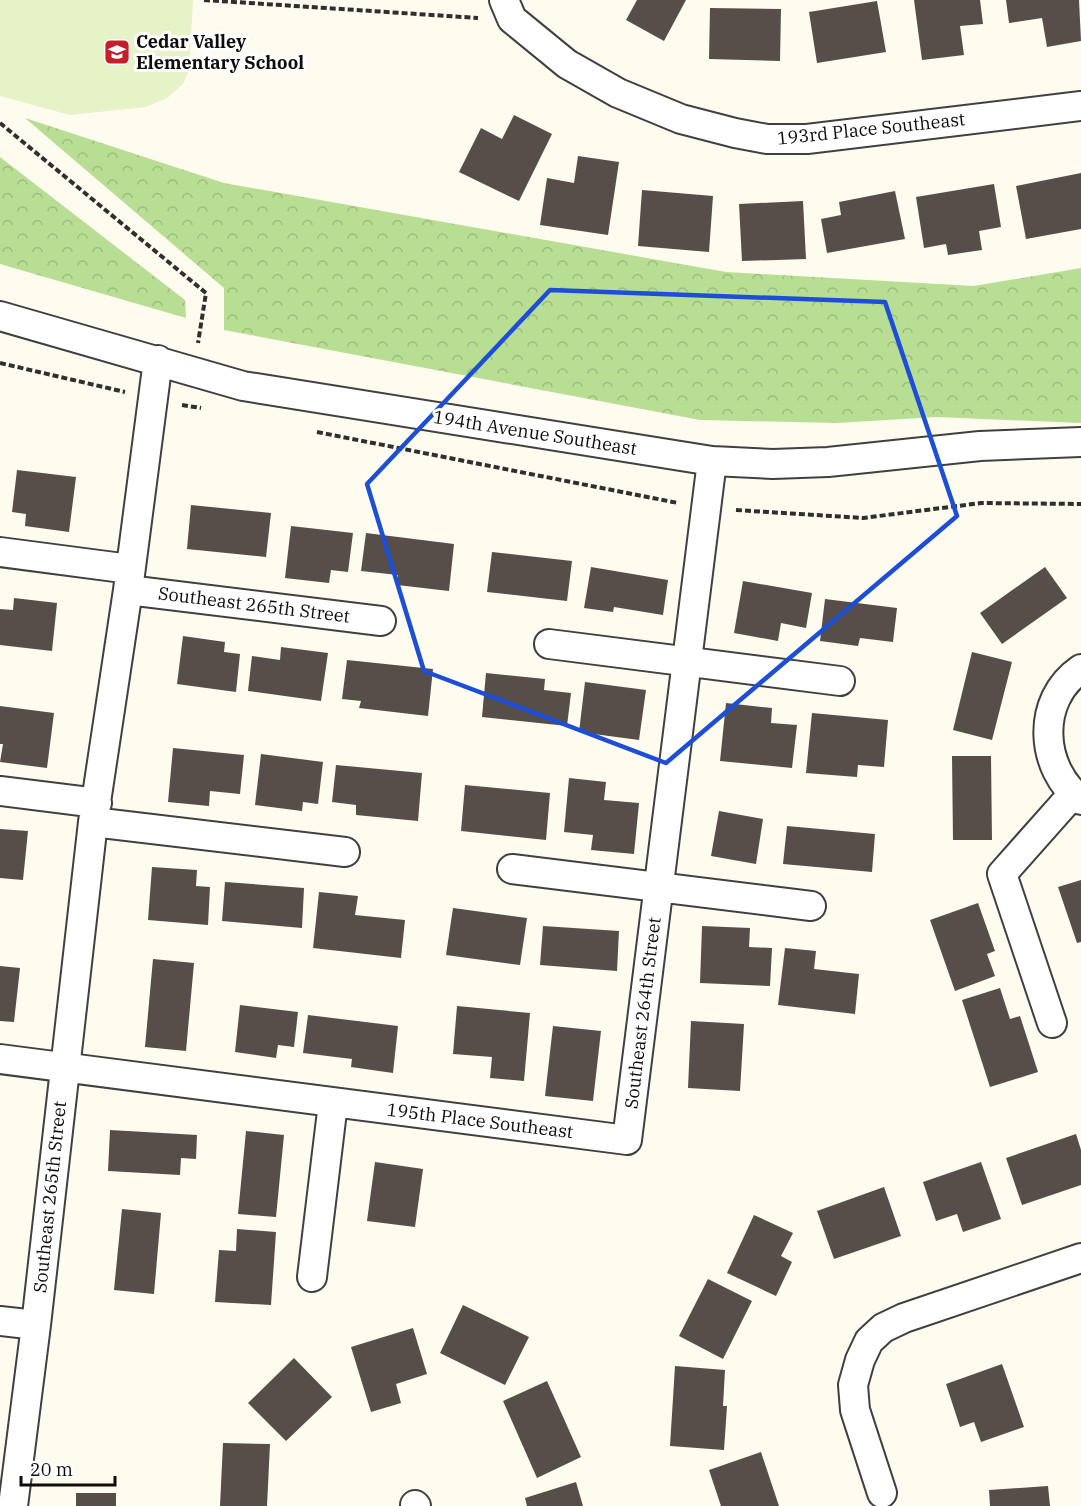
<svg xmlns="http://www.w3.org/2000/svg" width="1081" height="1506" viewBox="0 0 1081 1506" font-family="'IBM Plex Serif',serif">
<defs>
<pattern id="forest-crowns" width="20" height="18" patternUnits="userSpaceOnUse" patternTransform="scale(1.5)"><rect width="20" height="18" fill="#b7de93"/><path d="M2 6a3 3 0 1 1 6 0M12 15a3 3 0 1 1 6 0" fill="none" stroke="#9cbd7e"/></pattern>
</defs>
<rect width="100%" height="100%" fill="#fffbee"/>
<path fill="url(#forest-crowns)" d="M 25,118 L 224,183 L 726,272 L 974,286 L 1081,268 L 1081,423 L 937,417 L 837,423 L 700,420 L 224,330 L 224,288 Z
M 0,157 L 185,300 L 186,318 L 0,264 Z"/>
<path fill="#e5f3c7" d="M 0,0 L 193,0 L 189,70 L 183,84 L 167,98 L 146,107 L 70,115 L 0,96 Z"/>
<path fill="#574e49" d="M 637,0 L 686,0 L 664,41 L 626,20 Z
M 914,0 L 980,0 L 983,24 L 960,26 L 964,55 L 922,60 Z
M 1006,0 L 1079,0 L 1081,41 L 1047,47 L 1042,18 L 1009,23 Z
M 877,1 L 886,52 L 817,63 L 809,12 Z
M 710,8 L 781,9 L 780,61 L 709,59 Z
M 514,115 L 552,134 L 519,201 L 459,172 L 481,128 L 502,139 Z
M 578,156 L 619,162 L 608,235 L 540,225 L 547,178 L 574,183 Z
M 1081,173 L 1081,229 L 1026,239 L 1016,186 Z
M 994,184 L 1001,227 L 979,231 L 982,250 L 948,255 L 946,244 L 924,248 L 916,197 Z
M 642,190 L 713,196 L 709,252 L 638,246 Z
M 895,191 L 905,239 L 827,253 L 821,219 L 841,215 L 839,202 Z
M 803,201 L 806,259 L 742,261 L 739,204 Z
M 17,470 L 76,477 L 69,532 L 25,526 L 26,514 L 12,512 Z
M 191,505 L 271,513 L 266,557 L 187,549 Z
M 291,526 L 353,533 L 348,572 L 331,570 L 329,583 L 285,578 Z
M 366,533 L 454,544 L 449,591 L 397,585 L 398,575 L 361,571 Z
M 492,552 L 572,561 L 567,601 L 487,592 Z
M 591,567 L 668,580 L 663,615 L 614,607 L 613,612 L 584,608 Z
M 1045,567 L 1067,598 L 1002,644 L 980,613 Z
M 743,581 L 812,593 L 806,628 L 781,623 L 778,641 L 734,633 Z
M 14,598 L 57,603 L 52,651 L 0,645 L 0,609 L 13,610 Z
M 825,599 L 897,608 L 893,642 L 860,638 L 858,646 L 820,641 Z
M 183,636 L 225,642 L 224,652 L 240,654 L 236,692 L 177,684 Z
M 281,647 L 328,653 L 321,701 L 248,691 L 252,656 L 280,660 Z
M 972,652 L 1012,662 L 992,740 L 953,730 Z
M 347,660 L 433,669 L 428,716 L 359,708 L 361,701 L 342,699 Z
M 486,673 L 545,679 L 544,690 L 571,693 L 567,726 L 482,717 Z
M 585,682 L 646,690 L 639,740 L 579,732 Z
M 726,703 L 772,708 L 771,723 L 797,725 L 792,768 L 720,761 Z
M 0,706 L 54,713 L 47,768 L 0,762 L 3,744 L 0,744 Z
M 812,713 L 888,720 L 884,767 L 858,765 L 857,777 L 806,773 Z
M 173,748 L 244,755 L 240,794 L 210,791 L 209,806 L 168,802 Z
M 261,754 L 323,762 L 318,804 L 303,802 L 302,811 L 255,805 Z
M 952,756 L 991,756 L 992,840 L 953,840 Z
M 336,765 L 422,773 L 418,821 L 356,815 L 356,805 L 332,802 Z
M 569,778 L 606,782 L 604,800 L 639,803 L 634,854 L 591,850 L 593,835 L 564,832 Z
M 465,785 L 550,793 L 546,840 L 461,831 Z
M 719,811 L 763,819 L 756,864 L 711,856 Z
M 787,826 L 875,834 L 872,872 L 783,864 Z
M 0,829 L 28,831 L 23,880 L 0,878 Z
M 152,867 L 197,870 L 196,886 L 210,887 L 208,925 L 148,920 Z
M 1081,880 L 1081,942 L 1077,943 L 1058,887 Z
M 225,882 L 304,888 L 302,928 L 222,921 Z
M 319,892 L 358,896 L 355,915 L 405,920 L 401,958 L 313,948 Z
M 978,903 L 995,951 L 987,954 L 995,976 L 955,991 L 930,920 Z
M 453,908 L 527,918 L 520,965 L 446,955 Z
M 543,926 L 619,931 L 617,971 L 540,965 Z
M 702,926 L 750,928 L 749,947 L 772,948 L 770,986 L 700,983 Z
M 785,948 L 816,951 L 814,969 L 859,974 L 855,1014 L 778,1005 Z
M 153,959 L 194,963 L 186,1051 L 145,1047 Z
M 0,966 L 20,968 L 14,1022 L 0,1021 Z
M 1000,988 L 1010,1019 L 1020,1016 L 1038,1072 L 990,1087 L 962,1000 Z
M 240,1005 L 298,1012 L 294,1047 L 278,1045 L 276,1058 L 235,1052 Z
M 457,1006 L 530,1013 L 524,1081 L 490,1078 L 492,1057 L 453,1054 Z
M 308,1015 L 398,1026 L 393,1073 L 351,1067 L 352,1059 L 303,1053 Z
M 691,1021 L 744,1024 L 740,1091 L 688,1088 Z
M 553,1026 L 601,1031 L 593,1101 L 545,1096 Z
M 110,1130 L 197,1135 L 196,1159 L 181,1158 L 180,1175 L 108,1171 Z
M 246,1131 L 284,1135 L 276,1217 L 238,1214 Z
M 1076,1134 L 1081,1150 L 1081,1185 L 1022,1205 L 1006,1158 Z
M 375,1162 L 423,1169 L 415,1227 L 367,1221 Z
M 981,1162 L 1001,1219 L 963,1232 L 957,1214 L 936,1221 L 923,1182 Z
M 884,1187 L 901,1236 L 834,1259 L 817,1211 Z
M 122,1209 L 161,1213 L 154,1294 L 114,1290 Z
M 754,1215 L 793,1233 L 781,1256 L 792,1262 L 776,1296 L 727,1273 Z
M 237,1229 L 276,1232 L 271,1305 L 215,1302 L 219,1250 L 236,1251 Z
M 708,1279 L 752,1301 L 723,1359 L 679,1336 Z
M 463,1305 L 529,1337 L 505,1385 L 440,1353 Z
M 413,1328 L 427,1374 L 396,1384 L 401,1403 L 371,1412 L 351,1347 Z
M 294,1358 L 332,1397 L 286,1441 L 248,1403 Z
M 1002,1364 L 1024,1427 L 981,1442 L 974,1422 L 960,1427 L 946,1384 Z
M 675,1366 L 725,1370 L 723,1406 L 727,1406 L 724,1450 L 670,1446 Z
M 547,1381 L 581,1457 L 537,1478 L 503,1401 Z
M 223,1443 L 270,1444 L 267,1506 L 220,1506 Z
M 761,1452 L 779,1506 L 721,1506 L 709,1470 Z
M 576,1482 L 583,1506 L 527,1506 L 525,1498 Z
M 1048,1486 L 1050,1506 L 990,1506 L 989,1490 Z
M 76,1493 L 116,1493 L 116,1506 L 76,1506 Z"/>
<g fill="none" stroke-linecap="round" stroke-linejoin="round">
<defs>
<path id="street" d="M 504,0 L 512,19 L 567,64 L 618,93 L 681,119 L 735,133 L 767,139 L 807,139 L 1081,106
M 0,316 L 243,386 L 712,461 L 773,464 L 828,462 L 980,446 L 1081,442
M 0,552 L 130,569
M 128,590 L 381,621
M 549,644 L 840,681
M 1081,669 C 1035,700 1040,769 1081,800
M 0,791 L 97,803
M 93,822 L 345,852
M 512,869 L 811,906
M 1052,1023 L 1002,874 L 1073,794
M 0,1059 L 627,1140 L 712,461
M 312,1277 L 333,1103
M 0,1321 L 36,1325
M 882,1493 L 855,1410 L 853,1385 L 860,1360 L 869,1341 L 883,1328 L 904,1318 L 1081,1258
M 415,1505 L 416,1506
M 13,1506 L 36,1325 L 93,822 L 128,590 L 158,360"/>
</defs>
<use href="#street" stroke="#404040" stroke-width="32"/>
<path stroke="#2f2f2f" stroke-width="4" stroke-dasharray="6 3" stroke-linecap="butt" d="M 204,0 L 478,18
M 0,123 L 206,293 L 198,343
M 0,363 L 125,392
M 182,405 L 201,408
M 317,432 L 678,503
M 736,510 L 863,518 L 981,503 L 1081,504"/>
<use href="#street" stroke="#fff" stroke-width="28"/>
</g>
<path fill="none" stroke="#1d4ed8" stroke-width="4.5" stroke-linejoin="round" d="M 550,290 L 885,302 L 957,516 L 666,763 L 424,671 L 367,484 Z"/>
<defs>
<symbol id="school-square" viewBox="-11 -11 22 22"><rect x="-9" y="-9" width="18" height="18" rx="4" fill="#c61d2a" stroke="#fff"/><path d="M0-5L7-2L0 1L-7-2ZM-4 1L0 2.5L4 1V4Q0 6-4 4Z" fill="#fff"/></symbol>
</defs>
<g fill-rule="evenodd">
<use href="#school-square" x="102" y="37" width="30" height="30"/>
</g>
<g text-anchor="middle" stroke-width="6" stroke-linejoin="round" paint-order="stroke">
<g font-size="18" font-weight="bold" fill="#0d0d0d" stroke="#fff" text-anchor="start">
<text x="136" y="48">Cedar Valley<tspan x="136" dy="21">Elementary School</tspan></text>
</g>
<g font-size="18" fill="#0d0d0d" stroke="#fff">
<text transform="translate(871 129) rotate(-6)" y="6">193rd Place Southeast</text>
<text transform="translate(535 433) rotate(9)" y="6">194th Avenue Southeast</text>
<text transform="translate(254 605) rotate(7)" y="6">Southeast 265th Street</text>
<text transform="translate(643 1013) rotate(-83)" y="6">Southeast 264th Street</text>
<text transform="translate(480 1121) rotate(7)" y="6">195th Place Southeast</text>
<text transform="translate(50 1197) rotate(-84)" y="6">Southeast 265th Street</text>
</g>
</g>
<path d="M21 1476v9h94v-9" fill="none" stroke="#0d0d0d" stroke-width="3"/>
<text x="30" y="1476" font-size="18" fill="#0d0d0d" stroke="#ffffff" stroke-width="4.5" paint-order="stroke">20 m</text>
</svg>
